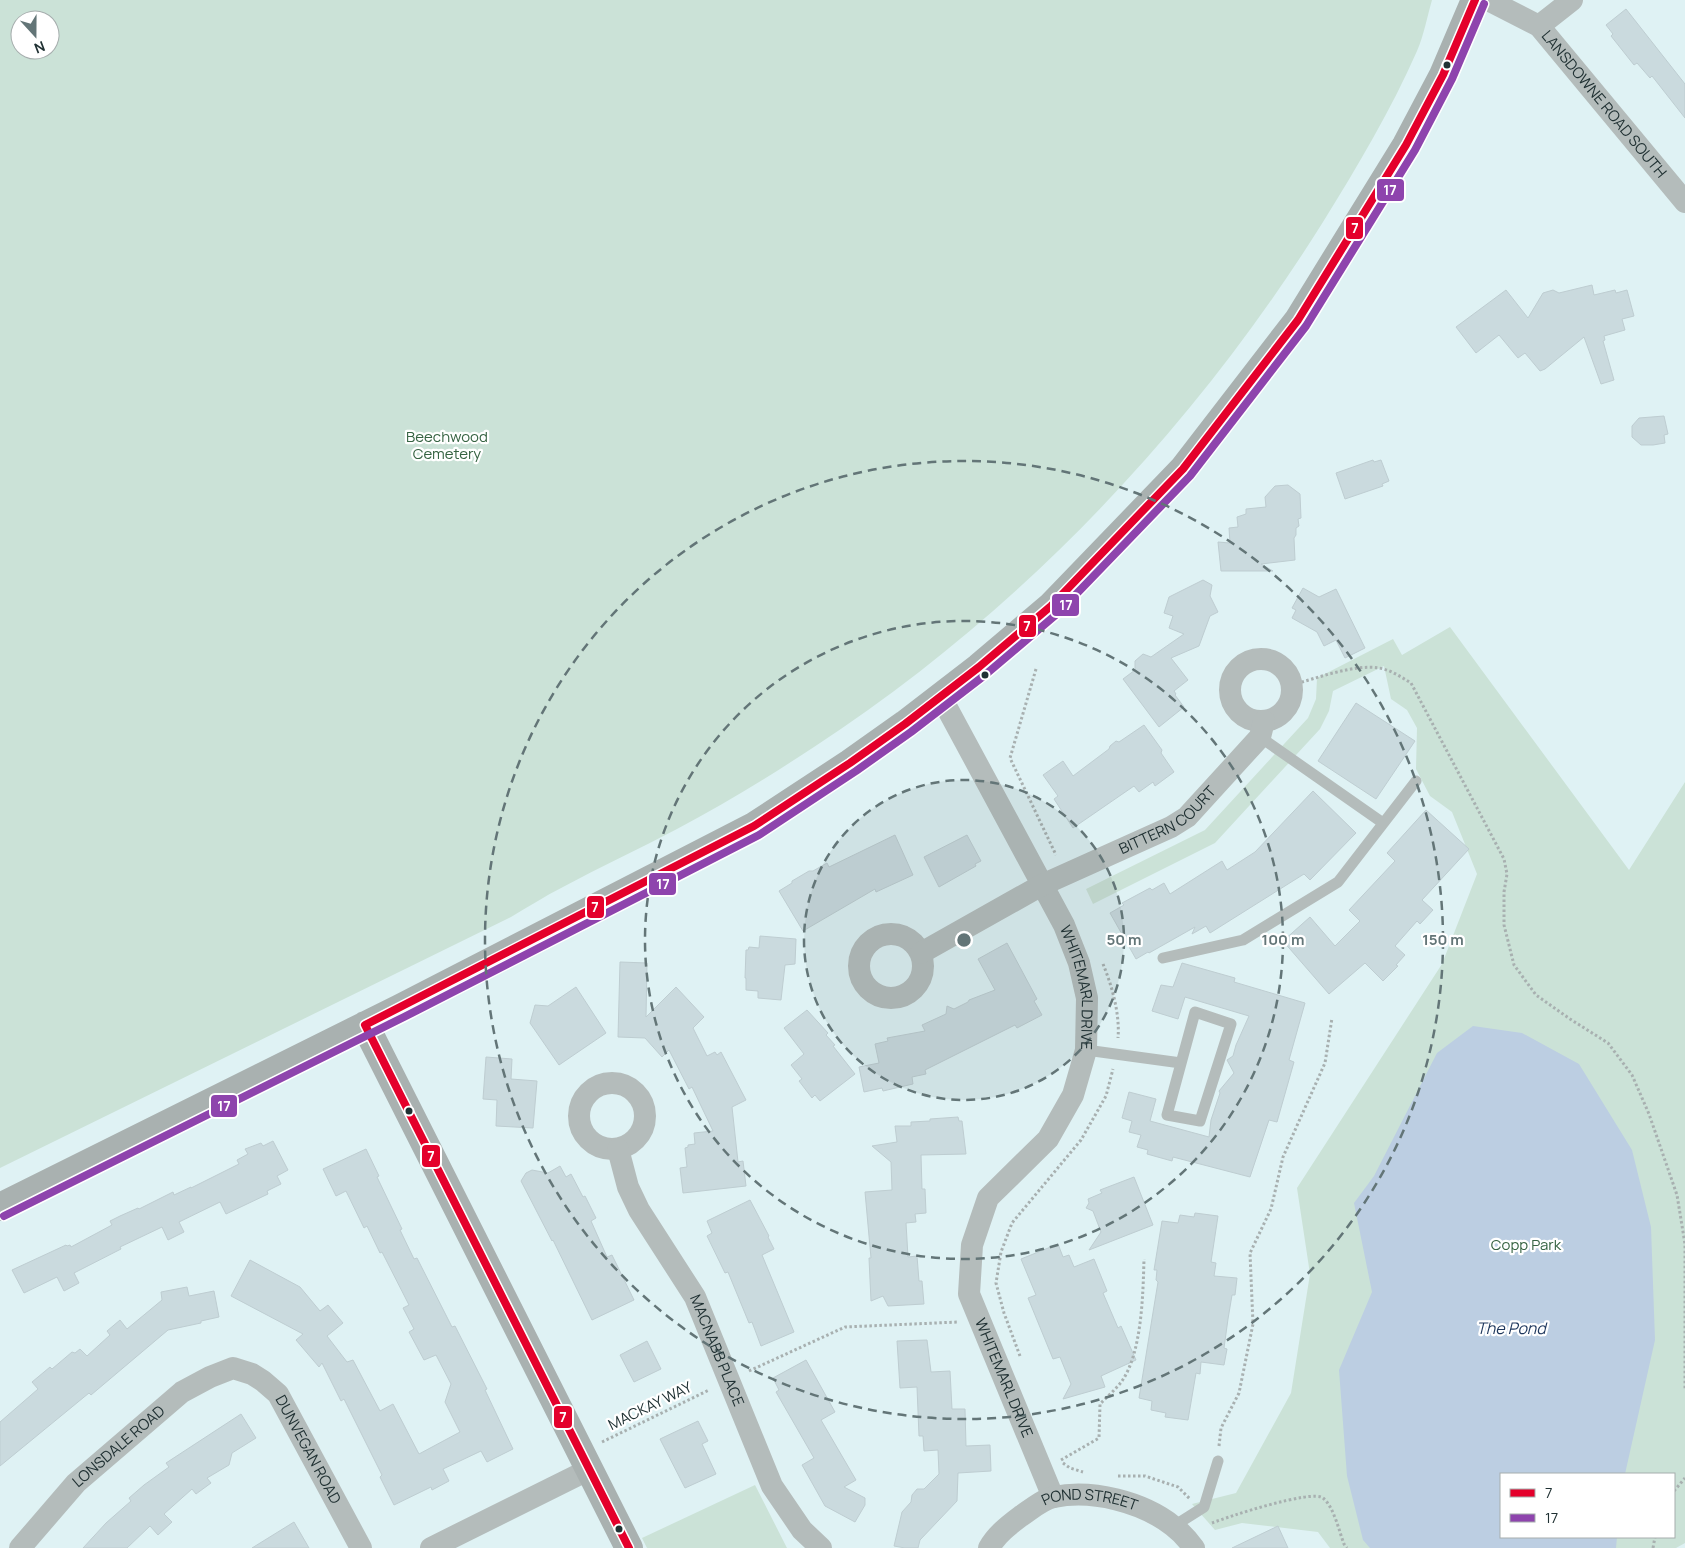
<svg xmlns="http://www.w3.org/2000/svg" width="1685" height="1548" viewBox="0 0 1685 1548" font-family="Manrope,sans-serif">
<rect width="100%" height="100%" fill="#dff2f4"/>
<path fill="#cbe2d7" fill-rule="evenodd" d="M 0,0 L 1432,0 C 1427,17 1424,35 1417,51 C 1391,110 1357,167 1323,222 C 1193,430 1020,612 814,747 C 770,776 724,804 677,829 C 639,849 600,867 563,887 C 545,896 528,907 511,917 L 0,1168 ZM 20,20 L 50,20 L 50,50 L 20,50 Z
M 1450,627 L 1629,870 L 1685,782 L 1685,1543 L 1676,1548 L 1330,1548 L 1318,1532 L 1242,1523 L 1215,1530 L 1192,1504 L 1236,1493 L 1291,1393 L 1310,1274 L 1297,1188 L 1442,964 L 1477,874 L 1452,812 L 1430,796 L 1416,769 L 1417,728 L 1407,710 L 1391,699 L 1384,666 L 1333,691 L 1329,711 L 1320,729 L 1215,843 L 1093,904 L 1086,889 L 1205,830 L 1308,718 L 1316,699 L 1317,678 L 1393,639 L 1402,655 ZM 1501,1474 L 1674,1474 L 1674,1537 L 1501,1537 Z
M 755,1485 L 787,1548 L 647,1548 L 642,1538 Z"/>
<path fill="#bccee2" d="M 1473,1026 L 1522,1033 L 1579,1064 L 1632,1150 L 1651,1227 L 1655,1340 L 1625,1474 L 1501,1474 L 1501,1537 L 1617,1537 L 1616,1548 L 1370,1548 L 1363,1540 L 1347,1476 L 1339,1370 L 1372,1292 L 1354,1203 L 1374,1176 L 1437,1053 Z"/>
<path fill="#cadade" stroke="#becdd1" d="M 1626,9 L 1685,84 L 1685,118 L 1652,76 L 1650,78 L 1637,63 L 1634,65 L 1611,36 L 1613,34 L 1606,25 Z
M 1592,285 L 1594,295 L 1615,290 L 1616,293 L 1627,290 L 1634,316 L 1622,319 L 1625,330 L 1604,336 L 1605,340 L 1603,341 L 1614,380 L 1601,384 L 1584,337 L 1545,369 L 1540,371 L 1525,353 L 1518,358 L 1499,335 L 1476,353 L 1456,327 L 1506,290 L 1528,318 L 1543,293 L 1553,290 L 1559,293 Z
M 1664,416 L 1668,434 L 1664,435 L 1665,443 L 1653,445 L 1641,445 L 1632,437 L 1632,426 L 1639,418 Z
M 1373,460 L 1374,462 L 1381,460 L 1389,481 L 1382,484 L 1383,486 L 1345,499 L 1336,473 Z
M 1288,485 L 1300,494 L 1301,518 L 1298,519 L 1299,526 L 1296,528 L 1296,535 L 1294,538 L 1295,560 L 1261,564 L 1273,571 L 1221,571 L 1218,542 L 1230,543 L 1229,528 L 1238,527 L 1237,517 L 1246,514 L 1246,509 L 1266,507 L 1265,497 L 1275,486 Z
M 1203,580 L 1212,585 L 1210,596 L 1218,612 L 1210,616 L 1199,646 L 1171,658 L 1188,680 L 1174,691 L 1176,694 L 1175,695 L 1184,707 L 1159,727 L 1123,679 L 1135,670 L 1135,661 L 1143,654 L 1151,657 L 1184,634 L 1169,628 L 1173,616 L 1164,613 L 1169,597 Z
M 1303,588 L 1319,597 L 1336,589 L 1365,648 L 1345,658 L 1336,640 L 1324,646 L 1317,632 L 1292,618 L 1296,610 L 1292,608 Z
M 1356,703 L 1415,741 L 1376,799 L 1318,761 Z
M 1144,725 L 1162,750 L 1161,753 L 1174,772 L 1155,786 L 1153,782 L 1139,792 L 1134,786 L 1073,828 L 1054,799 L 1058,796 L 1043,775 L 1063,761 L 1073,776 L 1109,749 L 1110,746 L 1116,741 L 1119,742 Z
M 1313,791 L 1356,833 L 1310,880 L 1304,874 L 1210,933 L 1206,926 L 1192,934 L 1195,927 L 1149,953 L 1148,952 L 1136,959 L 1110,913 L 1124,905 L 1122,903 L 1150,888 L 1152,890 L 1164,883 L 1170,894 L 1222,861 L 1227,870 L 1255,852 Z
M 1426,810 L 1469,849 L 1422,900 L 1433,910 L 1420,924 L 1417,921 L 1395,946 L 1405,955 L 1396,965 L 1398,966 L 1383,981 L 1365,963 L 1329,994 L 1283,941 L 1310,917 L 1335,946 L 1360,921 L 1349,910 L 1395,861 L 1387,853 Z
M 895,835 L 913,875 L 876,892 L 875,889 L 803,931 L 779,891 L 792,883 L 792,881 L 809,871 L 813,871 L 827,863 L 829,867 Z
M 967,835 L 981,861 L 975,864 L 976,866 L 939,887 L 924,857 Z
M 760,936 L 796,939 L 795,964 L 785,965 L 781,1000 L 758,998 L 758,991 L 746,990 L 746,978 L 745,978 L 746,950 L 748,950 L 749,947 L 759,948 Z
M 1007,943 L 1037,999 L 1034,1001 L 1042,1015 L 1017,1028 L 1015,1025 L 925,1070 L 926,1074 L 912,1077 L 913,1084 L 883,1091 L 882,1088 L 864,1092 L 859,1067 L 879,1063 L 875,1044 L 888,1041 L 887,1038 L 925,1031 L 922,1025 L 946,1014 L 947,1006 L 954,1009 L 968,1002 L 969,1000 L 995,990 L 978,959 Z
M 620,962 L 647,963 L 646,1017 L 676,987 L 704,1017 L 693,1028 L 707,1056 L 715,1052 L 717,1055 L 721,1052 L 746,1100 L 732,1107 L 738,1162 L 743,1161 L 746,1186 L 683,1193 L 680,1168 L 687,1167 L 685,1148 L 688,1147 L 688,1145 L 695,1144 L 694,1133 L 713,1131 L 692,1087 L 689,1089 L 669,1050 L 662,1057 L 645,1038 L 618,1037 Z
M 1182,963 L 1235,978 L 1234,982 L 1305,1003 L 1289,1060 L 1294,1062 L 1277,1122 L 1269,1120 L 1250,1177 L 1173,1157 L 1172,1161 L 1147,1154 L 1148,1150 L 1137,1147 L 1141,1135 L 1129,1132 L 1132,1121 L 1122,1118 L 1129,1092 L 1156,1099 L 1150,1121 L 1209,1137 L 1211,1120 L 1220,1093 L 1219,1091 L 1234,1073 L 1227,1060 L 1233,1056 L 1236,1045 L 1249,1016 L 1185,997 L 1178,1019 L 1152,1011 L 1161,985 L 1173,987 Z
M 576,987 L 606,1033 L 559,1065 L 530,1023 L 535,1005 L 548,1006 Z
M 807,1010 L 828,1033 L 826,1035 L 835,1045 L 833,1046 L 855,1074 L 820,1101 L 815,1095 L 812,1098 L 799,1081 L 802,1079 L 791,1065 L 804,1054 L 784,1028 Z
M 486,1057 L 512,1059 L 511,1079 L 537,1081 L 533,1128 L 496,1126 L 497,1100 L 483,1099 Z
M 958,1117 L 959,1121 L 962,1121 L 966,1154 L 921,1155 L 922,1189 L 925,1189 L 926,1213 L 915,1214 L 916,1222 L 906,1223 L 908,1257 L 917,1256 L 919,1281 L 922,1281 L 924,1304 L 888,1306 L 883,1296 L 871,1301 L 869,1258 L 871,1258 L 865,1192 L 892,1190 L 891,1162 L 872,1146 L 897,1142 L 895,1126 L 911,1126 L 911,1122 L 930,1121 L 930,1119 Z
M 273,1141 L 288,1170 L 277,1176 L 281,1184 L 267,1191 L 268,1194 L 226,1214 L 220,1202 L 179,1222 L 184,1232 L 168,1240 L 162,1227 L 120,1247 L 121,1249 L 74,1273 L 79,1283 L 64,1291 L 57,1277 L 24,1293 L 12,1270 L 66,1245 L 67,1246 L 70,1245 L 71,1247 L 112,1225 L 110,1221 L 120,1216 L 138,1208 L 139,1209 L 173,1192 L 174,1195 L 191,1187 L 191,1188 L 239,1164 L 237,1160 L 248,1154 L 245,1149 L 261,1143 L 263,1146 Z
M 366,1149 L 379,1176 L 377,1177 L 402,1229 L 400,1230 L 414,1259 L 417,1258 L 452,1327 L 455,1326 L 487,1389 L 485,1390 L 513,1449 L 487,1462 L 481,1451 L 443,1469 L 449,1481 L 432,1490 L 431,1487 L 394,1505 L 380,1477 L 382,1475 L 344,1399 L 341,1401 L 322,1363 L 319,1367 L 296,1340 L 303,1334 L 231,1296 L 250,1260 L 300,1287 L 320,1311 L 328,1305 L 343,1323 L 327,1336 L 347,1362 L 353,1360 L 380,1411 L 393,1404 L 419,1454 L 460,1432 L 445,1402 L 451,1384 L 436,1355 L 424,1360 L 409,1332 L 414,1329 L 403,1308 L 409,1305 L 382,1252 L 380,1253 L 367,1226 L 364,1228 L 346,1191 L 336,1196 L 323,1169 Z
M 560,1166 L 566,1177 L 571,1174 L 583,1197 L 585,1196 L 596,1218 L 591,1221 L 607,1257 L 612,1255 L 634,1300 L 592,1320 L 553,1240 L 552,1241 L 521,1181 L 526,1173 L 532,1170 L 548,1173 Z
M 1134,1177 L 1153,1225 L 1089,1250 L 1101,1232 L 1093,1211 L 1086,1208 L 1089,1203 L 1088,1199 L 1102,1193 L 1100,1190 Z
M 750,1200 L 769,1236 L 768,1237 L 774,1249 L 762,1255 L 794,1332 L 761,1346 L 752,1322 L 749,1323 L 728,1272 L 725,1273 L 707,1236 L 712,1233 L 707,1221 Z
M 1195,1213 L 1218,1216 L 1211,1262 L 1216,1263 L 1214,1276 L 1237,1278 L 1235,1295 L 1232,1295 L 1228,1319 L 1224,1348 L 1227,1349 L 1224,1365 L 1201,1362 L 1200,1374 L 1196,1373 L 1188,1420 L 1165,1417 L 1166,1413 L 1151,1410 L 1152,1401 L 1139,1398 L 1158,1282 L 1156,1280 L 1157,1270 L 1154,1270 L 1162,1221 L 1178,1223 L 1180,1215 L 1194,1217 Z
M 1058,1244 L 1063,1257 L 1069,1255 L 1074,1267 L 1094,1259 L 1107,1291 L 1103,1293 L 1118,1328 L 1121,1326 L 1136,1360 L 1101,1376 L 1105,1387 L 1063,1399 L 1071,1384 L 1060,1357 L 1053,1359 L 1028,1298 L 1036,1295 L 1021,1259 Z
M 187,1287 L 189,1296 L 214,1291 L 219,1317 L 201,1321 L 201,1323 L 168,1330 L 91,1395 L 89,1393 L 0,1466 L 0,1422 L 38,1389 L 32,1382 L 50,1367 L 52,1369 L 72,1352 L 75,1353 L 80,1349 L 87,1356 L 110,1335 L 107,1331 L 120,1320 L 127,1329 L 162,1300 L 161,1292 Z
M 927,1340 L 931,1372 L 950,1371 L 952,1409 L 965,1409 L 966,1446 L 990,1445 L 991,1471 L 958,1473 L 957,1501 L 920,1540 L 918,1548 L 905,1548 L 894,1546 L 902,1512 L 911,1502 L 912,1495 L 917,1489 L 924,1489 L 939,1474 L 938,1450 L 924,1451 L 923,1436 L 919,1436 L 917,1387 L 900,1388 L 897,1341 Z
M 647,1341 L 661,1369 L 634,1382 L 620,1355 Z
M 806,1360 L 835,1412 L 821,1420 L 856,1480 L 844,1487 L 865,1498 L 865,1505 L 855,1522 L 825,1506 L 802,1465 L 814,1458 L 776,1392 L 779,1390 L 773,1378 Z
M 241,1414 L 256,1438 L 232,1453 L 229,1465 L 207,1478 L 211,1483 L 196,1494 L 192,1489 L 164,1514 L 172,1522 L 158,1535 L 150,1526 L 127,1548 L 83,1548 L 106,1523 L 131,1501 L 129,1498 L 144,1485 L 169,1467 L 166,1463 Z
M 698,1421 L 708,1441 L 702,1444 L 716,1474 L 685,1488 L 660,1439 Z
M 294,1522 L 309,1548 L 252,1548 Z
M 1278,1526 L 1288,1548 L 1232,1548 Z"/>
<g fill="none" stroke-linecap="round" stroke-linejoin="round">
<path stroke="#a8b0b0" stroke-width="3" stroke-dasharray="2.5 2.5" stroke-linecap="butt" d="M 1036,669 L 1010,758 L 1056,855
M 1292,685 C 1317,678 1354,664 1379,668 C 1391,670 1401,677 1411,683 L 1504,859 L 1507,874 L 1504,892 L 1504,925 L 1514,965 L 1536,995 L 1570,1019 L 1608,1043 L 1632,1075 L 1649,1114 L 1677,1195 L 1685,1244 L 1685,1389
M 1103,964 C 1112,986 1120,1014 1118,1038
M 1020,1356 L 1004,1313 L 996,1283 L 1001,1252 L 1012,1223 L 1081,1140 L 1106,1096 L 1113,1069
M 749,1371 L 845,1327 L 958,1322
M 602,1442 L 709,1390
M 1219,1446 L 1221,1428 L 1239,1393 L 1253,1324 L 1250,1253 L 1271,1209 L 1283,1157 L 1325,1063 L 1332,1018
M 1061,1460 L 1099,1438 L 1100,1404 C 1107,1397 1116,1389 1122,1381 C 1142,1352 1143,1294 1144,1259
M 1063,1463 L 1070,1468 L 1083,1472
M 1118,1476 L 1145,1476 L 1178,1487 L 1190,1499
M 1674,1491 L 1685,1478
M 1212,1523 C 1227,1517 1312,1489 1323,1498 C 1334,1507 1339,1531 1344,1544 L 1347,1548
M 1653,1548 L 1655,1537"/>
<path stroke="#b4bcbb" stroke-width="11" d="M 1260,737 L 1383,823
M 1163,958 L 1243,940 L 1338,882 L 1416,781
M 1195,1012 L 1231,1024 L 1200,1121 L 1167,1115 Z
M 1086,1050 L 1181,1063
M 1174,1526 L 1204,1507 L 1218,1461"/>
<g stroke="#b4bcbb" stroke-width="22">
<path id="s1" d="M 1488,0 L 1539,26 L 1685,202"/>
<path d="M 1539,26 L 1572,0"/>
<circle cx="1261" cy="690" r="31"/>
<path id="s2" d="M 941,697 L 1064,925 L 1079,963 L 1087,998 L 1086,1050 L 1073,1095 L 1048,1139 L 988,1198 L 972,1245 L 969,1294 L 1053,1497"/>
<circle cx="891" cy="966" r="32"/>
<path id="s3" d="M 921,953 L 1042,885 L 1171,827 L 1187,817 L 1260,737 L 1264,721"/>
<circle cx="612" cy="1116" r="33"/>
<path id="s4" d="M 618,1149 L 628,1187 L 639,1210 L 695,1297 L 772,1486 L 802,1530 L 821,1548"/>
<path id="s5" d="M 20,1548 L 76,1483 L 182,1392 L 210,1377 L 233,1368 L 252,1374 L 263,1381 L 278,1394 L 361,1548"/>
<path d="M 431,1548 L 590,1469"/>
<path id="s6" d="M 989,1548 C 996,1535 1009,1525 1021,1516 C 1030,1510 1043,1499 1054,1497 C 1092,1489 1143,1502 1173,1526 C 1181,1532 1188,1540 1194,1548"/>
</g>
<path stroke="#a9b1b0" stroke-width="28" d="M 365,1025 L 629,1548
M 0,1207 L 400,1008 L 754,826 L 850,763 L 905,724 L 979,667 L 1051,606 L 1183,469 L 1298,320 L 1406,145 L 1443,75 L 1475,0"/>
<defs>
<path id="bus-1" d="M 365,1025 L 754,826 L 850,763 L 905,724 L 979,667 L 1051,606 L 1183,469 L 1298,320 L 1406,145 L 1443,75 L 1475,0
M 365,1025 L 629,1548"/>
<path id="bus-2" d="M 4,1216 L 404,1017 L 759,835 L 856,771 L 911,732 L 985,675 L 1058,613 L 1190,476 L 1306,326 L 1415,150 L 1452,79 L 1484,4"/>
</defs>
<use href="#bus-1" stroke="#fff" stroke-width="11"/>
<use href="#bus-2" stroke="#fff" stroke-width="11"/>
<use href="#bus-1" stroke="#e4002b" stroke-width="8"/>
<use href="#bus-2" stroke="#8e44ad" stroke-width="8"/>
</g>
<circle cx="964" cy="940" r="160" fill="#637577" fill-opacity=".12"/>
<g fill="none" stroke="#637577" stroke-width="2.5" stroke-dasharray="9 6">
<circle cx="964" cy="940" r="160"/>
<circle cx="964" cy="940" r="319"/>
<circle cx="964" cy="940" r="479"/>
</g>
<g fill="#203133" stroke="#fff" stroke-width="2">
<circle cx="1447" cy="65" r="4.5"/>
<circle cx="985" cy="675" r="4.5"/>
<circle cx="409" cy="1111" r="4.5"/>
<circle cx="619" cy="1529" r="4.5"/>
</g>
<g text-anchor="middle" stroke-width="4.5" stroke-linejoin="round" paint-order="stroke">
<g font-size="15" fill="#203133" stroke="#fff">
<text dy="5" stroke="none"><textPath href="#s1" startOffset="159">LANSDOWNE ROAD SOUTH</textPath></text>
<text dy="5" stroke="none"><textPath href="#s3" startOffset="281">BITTERN COURT</textPath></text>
<text dy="5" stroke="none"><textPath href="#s2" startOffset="324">WHITEMARL DRIVE</textPath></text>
<text dy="5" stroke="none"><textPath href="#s4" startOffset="226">MACNABB PLACE</textPath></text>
<text dy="5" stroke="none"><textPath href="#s2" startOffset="759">WHITEMARL DRIVE</textPath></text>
<text transform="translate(650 1406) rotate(-26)" y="5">MACKAY WAY</text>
<text dy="5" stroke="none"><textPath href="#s5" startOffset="142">LONSDALE ROAD</textPath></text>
<text dy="5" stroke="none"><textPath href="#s5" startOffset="398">DUNVEGAN ROAD</textPath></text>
<text dy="5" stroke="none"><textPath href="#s6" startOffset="120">POND STREET</textPath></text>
</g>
<g font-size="15" fill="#366342" stroke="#fff">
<text x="447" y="442">Beechwood<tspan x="447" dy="17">Cemetery</tspan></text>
<text x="1526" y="1250">Copp Park</text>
</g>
<g font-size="16" font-style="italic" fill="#1d365c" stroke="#fff">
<text x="1511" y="1334">The Pond</text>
</g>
</g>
<circle cx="964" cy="940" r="8" fill="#637577" stroke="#fff" stroke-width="2.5"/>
<g font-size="15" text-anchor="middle" font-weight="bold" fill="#637577" stroke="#fff" stroke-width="4.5" stroke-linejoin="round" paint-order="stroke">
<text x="1124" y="945">50 m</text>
<text x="1283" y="945">100 m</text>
<text x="1443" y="945">150 m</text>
</g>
<g stroke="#fff" stroke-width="2">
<rect x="1376" y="178" width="29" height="24" rx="5" fill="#8e44ad"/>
<rect x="1345" y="216" width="19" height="24" rx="5" fill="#e4002b"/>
<rect x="1051" y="593" width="29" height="24" rx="5" fill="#8e44ad"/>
<rect x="1018" y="614" width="19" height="24" rx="5" fill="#e4002b"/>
<rect x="648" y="872" width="29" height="24" rx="5" fill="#8e44ad"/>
<rect x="586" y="895" width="19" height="24" rx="5" fill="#e4002b"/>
<rect x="210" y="1094" width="28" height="24" rx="5" fill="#8e44ad"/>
<rect x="421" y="1144" width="20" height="24" rx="5" fill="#e4002b"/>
<rect x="553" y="1405" width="20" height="24" rx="5" fill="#e4002b"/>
</g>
<g font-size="14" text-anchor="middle" font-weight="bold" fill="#fff">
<text x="1390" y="195">17</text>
<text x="1355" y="233">7</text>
<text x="1066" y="610">17</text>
<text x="1027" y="631">7</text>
<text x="663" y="889">17</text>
<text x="595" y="912">7</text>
<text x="224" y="1111">17</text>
<text x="431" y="1161">7</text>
<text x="563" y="1422">7</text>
</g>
<rect x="1500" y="1473" width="175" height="65" fill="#ffffff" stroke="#a6adad"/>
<rect x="1510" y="1489" width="25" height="8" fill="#e4002b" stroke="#a6adad"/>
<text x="1545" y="1498" font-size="15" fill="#203133">7</text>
<rect x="1510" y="1514" width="25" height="8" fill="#8e44ad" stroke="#a6adad"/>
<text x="1545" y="1523" font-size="15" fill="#203133">17</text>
<g transform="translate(35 35) rotate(159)"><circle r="24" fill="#ffffff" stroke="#a6adad"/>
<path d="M0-4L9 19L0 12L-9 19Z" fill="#637577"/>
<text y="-8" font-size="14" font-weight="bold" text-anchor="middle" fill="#203133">N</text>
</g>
</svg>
